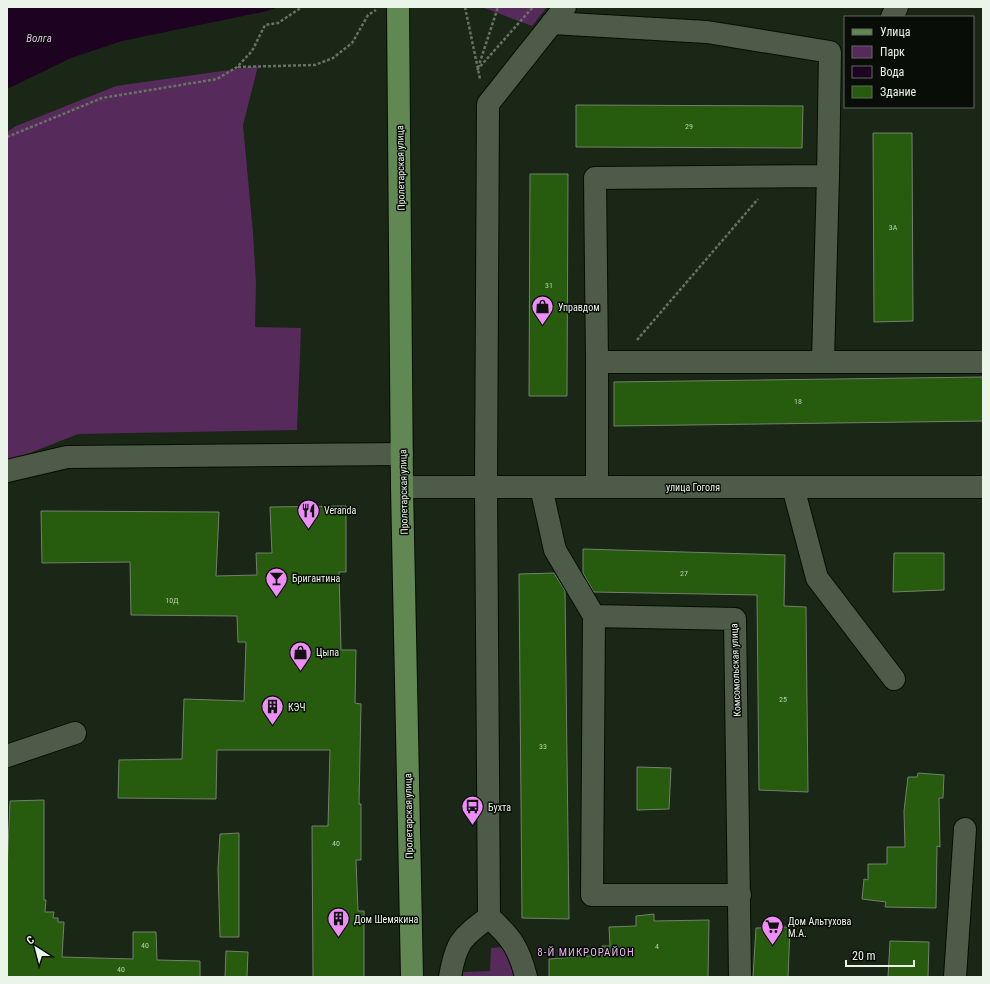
<svg xmlns="http://www.w3.org/2000/svg" width="990" height="984" viewBox="0 0 990 984" font-family="'Roboto Condensed',sans-serif">
<rect width="100%" height="100%" fill="#1a2616"/>
<path fill="#562a5b" d="M 482,7 L 547,7 L 532,26 Z
M 258,66 L 243,125 L 253,233 L 256,283 L 255,327 L 301,328 L 297,430 L 78,434 L 7,462 L 7,132 L 16,126 L 116,86 Z
M 504,947 L 518,977 L 463,977 L 463,972 L 490,971 L 491,948 Z"/>
<path fill="#1e0221" d="M 7,7 L 278,7 L 267,11 L 122,41 L 71,58 L 7,89 Z"/>
<path fill="#275c0e" stroke="#72816d" d="M 576,105 L 803,106 L 802,148 L 576,147 Z
M 873,133 L 912,133 L 913,321 L 874,322 Z
M 530,174 L 568,174 L 567,396 L 529,396 Z
M 983,377 L 983,421 L 614,426 L 614,382 Z
M 346,506 L 346,572 L 339,572 L 341,650 L 356,650 L 355,703 L 361,704 L 359,804 L 361,804 L 361,860 L 356,860 L 358,911 L 364,911 L 364,977 L 313,977 L 312,826 L 328,826 L 330,750 L 217,750 L 216,799 L 118,798 L 119,760 L 182,759 L 184,699 L 244,701 L 246,642 L 238,642 L 237,616 L 131,615 L 130,562 L 42,563 L 41,511 L 219,512 L 216,576 L 257,575 L 256,553 L 272,553 L 270,507 Z
M 583,549 L 785,555 L 784,606 L 806,607 L 808,792 L 759,790 L 757,595 L 594,592 L 583,573 Z
M 894,553 L 944,553 L 944,590 L 893,592 Z
M 554,573 L 565,591 L 569,919 L 522,918 L 519,574 Z
M 637,767 L 671,768 L 669,809 L 637,810 Z
M 918,773 L 944,775 L 943,798 L 939,798 L 940,847 L 937,846 L 936,908 L 885,907 L 886,902 L 862,899 L 864,879 L 868,880 L 868,864 L 887,864 L 887,847 L 905,847 L 904,811 L 908,777 L 917,777 Z
M 44,800 L 44,900 L 46,900 L 45,912 L 54,912 L 53,918 L 58,918 L 58,922 L 64,922 L 62,957 L 133,959 L 133,932 L 156,932 L 157,960 L 200,961 L 200,977 L 7,977 L 7,871 L 10,801 Z
M 239,833 L 239,937 L 220,937 L 218,869 L 220,834 Z
M 654,914 L 654,921 L 709,920 L 708,977 L 549,977 L 549,959 L 603,955 L 602,946 L 610,946 L 609,927 L 636,926 L 636,916 Z
M 790,927 L 788,977 L 753,977 L 756,928 Z
M 890,941 L 929,942 L 928,977 L 888,977 Z
M 226,951 L 248,952 L 247,977 L 225,977 Z"/>
<g fill="none" stroke-linecap="round" stroke-linejoin="round">
<defs>
<path id="minor" d="M 892,17 L 897,7
M 552,23 L 707,32 L 830,52 L 828,176 L 595,178 L 597,362
M 823,360 L 828,176
M 7,471 L 67,457 L 402,454
M 402,487 L 983,487
M 541,487 L 555,550 L 594,616 L 735,619 L 740,977
M 597,487 L 597,362 L 983,362
M 793,487 L 817,578 L 894,679
M 594,616 L 592,895 L 740,895
M 7,756 L 75,733
M 450,977 C 456,942 461,938 489,917
M 526,977 C 519,948 511,937 489,917 L 486,487 L 488,104 L 565,7
M 955,977 L 965,829"/>
<path id="major" d="M 398,7 L 402,487 L 412,977"/>
</defs>
<use href="#minor" stroke="#050f02" stroke-width="24"/>
<use href="#major" stroke="#050f02" stroke-width="24"/>
<path stroke="#677263" stroke-width="2.5" stroke-dasharray="3 2" stroke-linecap="butt" d="M 465,7 L 480,79
M 238,67 L 315,65 L 333,58 L 352,43 L 368,15 L 376,10
M 478,68 L 498,7
M 477,70 L 533,7
M 7,137 L 102,98 L 217,79 L 237,67 L 252,51 L 265,25 L 278,23 L 302,7
M 637,340 L 758,199"/>
<use href="#minor" stroke="#4d5b48" stroke-width="22"/>
<use href="#major" stroke="#618753" stroke-width="22"/>
</g>
<defs>
<symbol id="shop-pin" viewBox="-11 -11 22 30"><path d="M0 17L-7.5 6A9.5 9.5 0 1 1 7.5 6Z" fill="#ee8cf8" stroke="#080d07"/><path d="M-5-2.5h2.3a2.7 3.5 0 0 1 5.4 0H5L5.5 6h-11ZM-1.5-2.5h3a1.5 2.3 0 0 0-3 0Z" fill="#111"/></symbol>
<symbol id="restaurant-pin" viewBox="-11 -11 22 30"><path d="M0 17L-7.5 6A9.5 9.5 0 1 1 7.5 6Z" fill="#ee8cf8" stroke="#080d07"/><path d="M-5-6h1v4h1v-4h1v4h1v-4h1v5L-1.5 .5V6h-2V.5L-5-1ZM5-6V6H3V1.5H1.5Q1.5-4 5-6Z" fill="#111"/></symbol>
<symbol id="bar-pin" viewBox="-11 -11 22 30"><path d="M0 17L-7.5 6A9.5 9.5 0 1 1 7.5 6Z" fill="#ee8cf8" stroke="#080d07"/><path d="M-6-5H6L.8 .8V4.5H3.5V6h-7V4.5H-.8V.8Z" fill="#111"/></symbol>
<symbol id="building-pin" viewBox="-11 -11 22 30"><path d="M0 17L-7.5 6A9.5 9.5 0 1 1 7.5 6Z" fill="#ee8cf8" stroke="#080d07"/><path d="M-4-6H4V6H1V3H-1V6H-4ZM-2.5-4.3h1.7v1.8h-1.7ZM.8-4.3h1.7v1.8H.8ZM-2.5-1h1.7V.8h-1.7ZM.8-1h1.7V.8H.8Z" fill="#111"/></symbol>
<symbol id="bus-pin" viewBox="-11 -11 22 30"><path d="M0 17L-7.5 6A9.5 9.5 0 1 1 7.5 6Z" fill="#ee8cf8" stroke="#080d07"/><path d="M-5-6H5V4H4V6H2V4H-2V6H-4V4H-5ZM-3.5-4V0h7V-4ZM-3.5 1.2v1.5H-2V1.2ZM2 1.2v1.5H3.5V1.2Z" fill="#111"/></symbol>
<symbol id="supermarket-pin" viewBox="-11 -11 22 30"><path d="M0 17L-7.5 6A9.5 9.5 0 1 1 7.5 6Z" fill="#ee8cf8" stroke="#080d07"/><path d="M-6-5.5h2.5l.6 2H6L4.5 2H-2.5L-4.4-4H-6ZM-1.5 3.2a1.3 1.3 0 1 0 .1 0ZM3 3.2a1.3 1.3 0 1 0 .1 0Z" fill="#111"/></symbol>
</defs>
<g fill-rule="evenodd">
<use href="#shop-pin" x="530" y="294" width="25" height="34"/>
<use href="#restaurant-pin" x="296" y="498" width="25" height="34"/>
<use href="#bar-pin" x="264" y="566" width="25" height="34"/>
<use href="#shop-pin" x="288" y="640" width="25" height="34"/>
<use href="#building-pin" x="260" y="694" width="25" height="34"/>
<use href="#bus-pin" x="460" y="794" width="25" height="34"/>
<use href="#building-pin" x="326" y="906" width="25" height="34"/>
<use href="#supermarket-pin" x="760" y="914" width="25" height="34"/>
</g>
<g text-anchor="middle" stroke-width="3" stroke-linejoin="round" paint-order="stroke">
<g font-size="8" fill="#baceb2">
<text x="689" y="129">29</text>
<text x="893" y="230">3А</text>
<text x="549" y="288">31</text>
<text x="798" y="404">18</text>
<text x="684" y="576">27</text>
<text x="172" y="603">10Д</text>
<text x="783" y="702">25</text>
<text x="543" y="749">33</text>
<text x="336" y="846">40</text>
<text x="145" y="948">40</text>
<text x="657" y="949">4</text>
<text x="121" y="972">40</text>
</g>
<g font-size="10" fill="#ebf4e8" stroke="#080d07">
<text transform="translate(400 168) rotate(-91)" y="4">Пролетарская улица</text>
<text x="693" y="491">улица Гоголя</text>
<text transform="translate(403 492) rotate(-91)" y="4">Пролетарская улица</text>
<text transform="translate(735 670) rotate(-92)" y="4">Комсомольская улица</text>
<text transform="translate(408 816) rotate(-91)" y="4">Пролетарская улица</text>
</g>
<g font-size="10" fill="#ebf4e8" stroke="#080d07" text-anchor="start">
<text x="558" y="311">Управдом</text>
<text x="324" y="514">Veranda</text>
<text x="292" y="582">Бригантина</text>
<text x="316" y="656">Цыпа</text>
<text x="288" y="711">КЭЧ</text>
<text x="488" y="811">Бухта</text>
<text x="354" y="923">Дом Шемякина</text>
<text x="788" y="925">Дом Альтухова<tspan x="788" dy="12">М.А.</tspan></text>
</g>
<g font-size="11" font-style="italic" fill="#f0aef6" stroke="#080d07">
<text x="39" y="42">Волга</text>
</g>
<g font-size="11" letter-spacing="1" fill="#e7b1ec" stroke="#080d07">
<text x="586" y="956">8-Й МИКРОРАЙОН</text>
</g>
</g>
<rect width="990" height="984" fill="none" stroke="#ebf4e8" stroke-width="16"/>
<rect x="844" y="16" width="130" height="92" fill="#080d07" stroke="#636961"/>
<rect x="852" y="29" width="20" height="6" fill="#618753" stroke="#636961"/>
<text x="880" y="36" font-size="12" fill="#ebf4e8">Улица</text>
<rect x="852" y="46" width="20" height="12" fill="#562a5b" stroke="#636961"/>
<text x="880" y="56" font-size="12" fill="#ebf4e8">Парк</text>
<rect x="852" y="66" width="20" height="12" fill="#1e0221" stroke="#636961"/>
<text x="880" y="76" font-size="12" fill="#ebf4e8">Вода</text>
<rect x="852" y="86" width="20" height="12" fill="#275c0e" stroke="#636961"/>
<text x="880" y="96" font-size="12" fill="#ebf4e8">Здание</text>
<g transform="translate(36 948) rotate(324)" stroke="#080d07" stroke-width="3" paint-order="stroke">
<path d="M0-3L7 15L0 10L-7 15Z" fill="#ebf4e8"/>
<text y="-6" font-size="11" font-weight="bold" text-anchor="middle" fill="#ebf4e8">С</text>
</g>
<path d="M846 960v6h68v-6" fill="none" stroke="#ebf4e8" stroke-width="2"/>
<text x="852" y="960" font-size="12" fill="#ebf4e8" stroke="#080d07" stroke-width="3" paint-order="stroke">20 m</text>
</svg>
